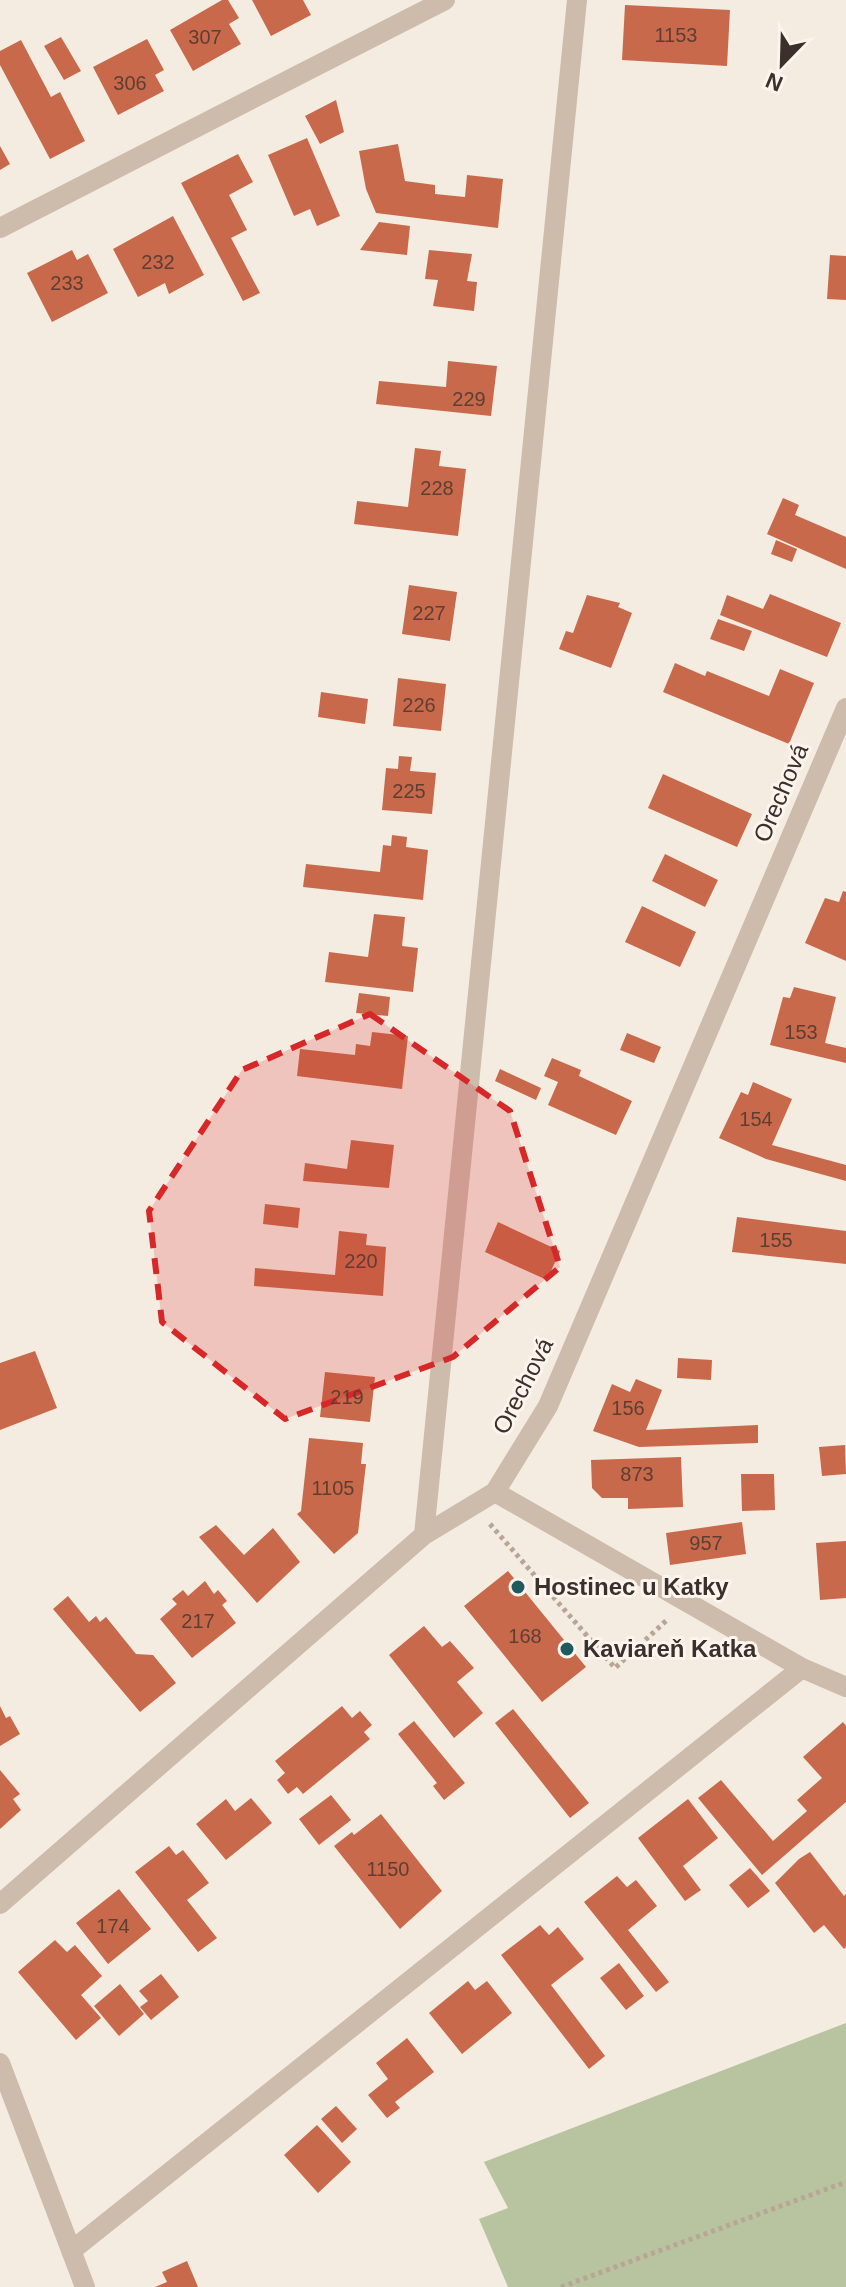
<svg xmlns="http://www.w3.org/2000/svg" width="846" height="2287" viewBox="0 0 846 2287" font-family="Arial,sans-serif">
<rect width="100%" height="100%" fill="#f4ebe1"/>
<path fill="#b8c4a0" d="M 846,2023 L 846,2287 L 508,2287 L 479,2219 L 508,2208 L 484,2162 Z"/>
<path fill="#c8694b" d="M 222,0 L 228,0 L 239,18 L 229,24 L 241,44 L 193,71 L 170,30 Z
M 252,0 L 303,0 L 311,15 L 271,36 Z
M 625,5 L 730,10 L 727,66 L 622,60 Z
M 61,37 L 81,71 L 64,80 L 44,46 Z
M 147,39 L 164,70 L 155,75 L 164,91 L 118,115 L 93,67 Z
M 21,40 L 51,97 L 60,92 L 85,141 L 50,159 L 0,65 L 0,51 Z
M 336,100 L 344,132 L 320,144 L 305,116 Z
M 307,138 L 340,216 L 317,226 L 310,209 L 294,216 L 268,155 Z
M 398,144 L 405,181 L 435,185 L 435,194 L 465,197 L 467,175 L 503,179 L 498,228 L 376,213 L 366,189 L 359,151 Z
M 0,146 L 10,164 L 0,170 Z
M 238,154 L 253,182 L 229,195 L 247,230 L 231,238 L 260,293 L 243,301 L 181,183 Z
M 173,216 L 204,275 L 169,294 L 165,283 L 138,297 L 113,249 Z
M 379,222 L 410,226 L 407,255 L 360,250 Z
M 72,250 L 77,260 L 88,254 L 108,293 L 52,322 L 27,273 Z
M 429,250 L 472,254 L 467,281 L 477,282 L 474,311 L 433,306 L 438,280 L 425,279 Z
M 830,255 L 846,256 L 846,300 L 827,299 Z
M 448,361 L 497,366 L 491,416 L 376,404 L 379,381 L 446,387 Z
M 415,448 L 441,451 L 439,466 L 466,469 L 458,536 L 354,524 L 357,501 L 408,507 Z
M 783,498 L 799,505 L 795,515 L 846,537 L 846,569 L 767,534 Z
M 776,540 L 797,549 L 792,562 L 771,554 Z
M 409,585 L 457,592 L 450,641 L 402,634 Z
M 770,594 L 841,623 L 827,657 L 720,615 L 727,595 L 763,609 Z
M 587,595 L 620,603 L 618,607 L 632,613 L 611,668 L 559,649 L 566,631 L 573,633 Z
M 718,619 L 752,631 L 744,651 L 710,639 Z
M 675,663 L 705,676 L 707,671 L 769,696 L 780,669 L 814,683 L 789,744 L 663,692 Z
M 398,678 L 446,684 L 441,731 L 393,726 Z
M 321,692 L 368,699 L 365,724 L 318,717 Z
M 399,756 L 412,757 L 410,771 L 436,773 L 432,814 L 382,810 L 386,768 L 398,769 Z
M 663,774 L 752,814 L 737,847 L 648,808 Z
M 392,835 L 407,837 L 406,847 L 428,850 L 423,900 L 303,887 L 306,864 L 380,872 L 383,845 L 391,846 Z
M 665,854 L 718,880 L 705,907 L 652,881 Z
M 843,891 L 846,892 L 846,961 L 805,943 L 825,898 L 839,902 Z
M 642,906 L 696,932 L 680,967 L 625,942 Z
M 374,914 L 405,917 L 402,946 L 418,948 L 413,992 L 325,982 L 329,952 L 368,957 Z
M 794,987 L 836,997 L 825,1043 L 846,1048 L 846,1063 L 770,1045 L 783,997 L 790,998 Z
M 359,993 L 390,997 L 388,1016 L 356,1013 Z
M 372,1032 L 408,1036 L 402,1089 L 297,1076 L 300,1049 L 355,1055 L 356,1044 L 370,1046 Z
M 627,1033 L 661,1047 L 654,1063 L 620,1050 Z
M 552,1058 L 581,1070 L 579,1076 L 632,1101 L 616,1135 L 548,1105 L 558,1082 L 544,1076 Z
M 500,1069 L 541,1088 L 536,1100 L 495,1081 Z
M 753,1082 L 792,1099 L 772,1145 L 846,1165 L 846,1181 L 766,1159 L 719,1138 L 741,1092 L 748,1095 Z
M 351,1140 L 394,1145 L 389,1188 L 303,1181 L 305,1163 L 347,1169 Z
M 265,1204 L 300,1208 L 298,1228 L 263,1224 Z
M 737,1217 L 846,1231 L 846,1264 L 732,1252 Z
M 498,1222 L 560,1251 L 547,1280 L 485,1252 Z
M 339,1231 L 367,1234 L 366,1245 L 386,1247 L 383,1296 L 254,1286 L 255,1268 L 335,1275 Z
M 35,1351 L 57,1408 L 0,1430 L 0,1363 Z
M 678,1358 L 712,1360 L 711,1380 L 677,1378 Z
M 325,1372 L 375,1377 L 370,1422 L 320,1417 Z
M 636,1379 L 662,1390 L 646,1430 L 758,1425 L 758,1443 L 639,1447 L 593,1431 L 612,1384 L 630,1392 Z
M 309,1438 L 363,1443 L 361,1464 L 366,1464 L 358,1533 L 334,1554 L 297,1514 L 301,1511 Z
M 845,1445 L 846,1474 L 822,1476 L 819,1447 Z
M 681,1457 L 683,1507 L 628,1509 L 628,1498 L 602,1498 L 592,1488 L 591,1460 Z
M 741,1474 L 774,1474 L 775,1510 L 742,1511 Z
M 742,1522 L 746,1554 L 670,1565 L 666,1533 Z
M 216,1525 L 244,1555 L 273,1528 L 300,1562 L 257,1603 L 199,1537 Z
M 846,1541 L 846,1598 L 820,1600 L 816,1543 Z
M 508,1571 L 586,1667 L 542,1702 L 464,1606 Z
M 205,1581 L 214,1594 L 218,1590 L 227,1601 L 222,1605 L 236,1623 L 192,1658 L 160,1619 L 177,1604 L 172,1599 L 183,1590 L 188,1596 Z
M 68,1596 L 89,1622 L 96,1616 L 100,1622 L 106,1617 L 136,1654 L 153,1655 L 176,1683 L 140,1712 L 53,1609 Z
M 424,1626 L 442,1647 L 450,1641 L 474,1668 L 457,1682 L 483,1713 L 454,1738 L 389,1655 Z
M 0,1706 L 6,1718 L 10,1716 L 20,1734 L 0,1746 Z
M 342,1706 L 352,1718 L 360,1711 L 372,1725 L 364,1732 L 370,1739 L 303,1794 L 297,1787 L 288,1794 L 277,1780 L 285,1773 L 275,1761 Z
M 513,1709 L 589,1803 L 570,1818 L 495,1723 Z
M 414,1721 L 465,1783 L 444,1800 L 433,1786 L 437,1783 L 398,1734 Z
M 843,1722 L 846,1726 L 846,1802 L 762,1875 L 698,1798 L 721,1780 L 773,1841 L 807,1811 L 797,1800 L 822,1778 L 803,1757 Z
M 0,1770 L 20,1794 L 13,1799 L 21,1810 L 0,1829 Z
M 331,1795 L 351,1820 L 319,1845 L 299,1819 Z
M 251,1798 L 272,1823 L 226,1860 L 196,1824 L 226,1799 L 235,1811 Z
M 688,1799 L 718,1838 L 683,1866 L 701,1890 L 685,1901 L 638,1838 Z
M 381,1814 L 442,1891 L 400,1929 L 334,1846 L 352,1832 L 354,1835 Z
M 169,1846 L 176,1855 L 183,1850 L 209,1883 L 187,1900 L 217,1938 L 198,1952 L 135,1872 Z
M 810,1852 L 844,1896 L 846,1894 L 846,1947 L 844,1949 L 824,1925 L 814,1933 L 775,1883 L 799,1859 Z
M 750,1868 L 770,1891 L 748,1908 L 729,1885 Z
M 617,1876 L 627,1887 L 636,1880 L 657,1906 L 628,1930 L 669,1982 L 656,1992 L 584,1902 Z
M 119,1889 L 151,1929 L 108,1964 L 76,1923 Z
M 540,1925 L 549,1935 L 558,1927 L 584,1959 L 551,1985 L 605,2056 L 589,2069 L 501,1955 Z
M 55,1940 L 67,1952 L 75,1945 L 102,1976 L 81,1995 L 101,2018 L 76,2040 L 18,1972 Z
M 619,1963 L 644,1996 L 626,2010 L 600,1978 Z
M 161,1974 L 179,1997 L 151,2020 L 140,2007 L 148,2001 L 139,1991 Z
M 468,1981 L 475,1990 L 487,1981 L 512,2013 L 462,2054 L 429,2013 Z
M 120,1984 L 144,2014 L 119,2036 L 94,2006 Z
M 407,2038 L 434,2072 L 395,2102 L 400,2108 L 387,2118 L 368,2095 L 388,2079 L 376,2063 Z
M 336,2106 L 357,2129 L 342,2143 L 321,2119 Z
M 317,2125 L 351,2162 L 318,2193 L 284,2155 Z
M 187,2261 L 198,2287 L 155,2287 L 167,2282 L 162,2272 Z"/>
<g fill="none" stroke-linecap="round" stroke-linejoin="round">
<path stroke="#b9a596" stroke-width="5" stroke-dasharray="4 4" stroke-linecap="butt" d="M 490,1524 L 615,1668 L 668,1619
M 561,2287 L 846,2182"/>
<path stroke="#cdbbac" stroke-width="20" d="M 0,228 L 445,0
M 495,1492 L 802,1668 L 846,1687
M 424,1535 L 577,0
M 0,1904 L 424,1535 L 495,1492 L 548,1406 L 846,708
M 0,2063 L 85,2287
M 71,2251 L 802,1668"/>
</g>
<path fill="#d62828" fill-opacity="0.2" stroke="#d62828" stroke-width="6" stroke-dasharray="16 10" stroke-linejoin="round" d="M 370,1014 L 510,1111 L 560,1267 L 453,1357 L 285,1419 L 162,1322 L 149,1211 L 242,1070 Z"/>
<g fill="#1f5a5e" stroke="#fbf5ee" stroke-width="3">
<circle cx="518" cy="1587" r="8"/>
<circle cx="567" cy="1649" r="8"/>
</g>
<g text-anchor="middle" stroke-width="6" stroke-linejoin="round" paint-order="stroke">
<g font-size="20" fill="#5e3e33">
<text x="676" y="42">1153</text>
<text x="205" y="44">307</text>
<text x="130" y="90">306</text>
<text x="158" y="269">232</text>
<text x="67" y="290">233</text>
<text x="469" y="406">229</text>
<text x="437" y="495">228</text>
<text x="429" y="620">227</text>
<text x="419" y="712">226</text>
<text x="409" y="798">225</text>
<text x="801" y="1039">153</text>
<text x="756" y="1126">154</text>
<text x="776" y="1247">155</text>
<text x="361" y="1268">220</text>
<text x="347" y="1404">219</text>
<text x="628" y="1415">156</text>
<text x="637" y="1481">873</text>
<text x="333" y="1495">1105</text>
<text x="706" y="1550">957</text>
<text x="198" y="1628">217</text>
<text x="525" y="1643">168</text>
<text x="388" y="1876">1150</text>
<text x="113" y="1933">174</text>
</g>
<g font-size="24" fill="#3b302b" stroke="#fbf5ee">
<text transform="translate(781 793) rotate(-67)" y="8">Orechová</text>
<text transform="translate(523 1386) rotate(-63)" y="8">Orechová</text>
</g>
<g font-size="24" font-weight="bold" fill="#3b302b" stroke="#fbf5ee" text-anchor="start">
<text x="534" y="1595">Hostinec u Katky</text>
<text x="583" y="1657">Kaviareň Katka</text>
</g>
</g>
<g transform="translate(782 64) rotate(203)" stroke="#fbf5ee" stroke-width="6" paint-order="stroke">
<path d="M0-6L14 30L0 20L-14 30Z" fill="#3b302b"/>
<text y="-12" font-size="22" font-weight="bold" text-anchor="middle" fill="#3b302b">N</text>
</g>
</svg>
